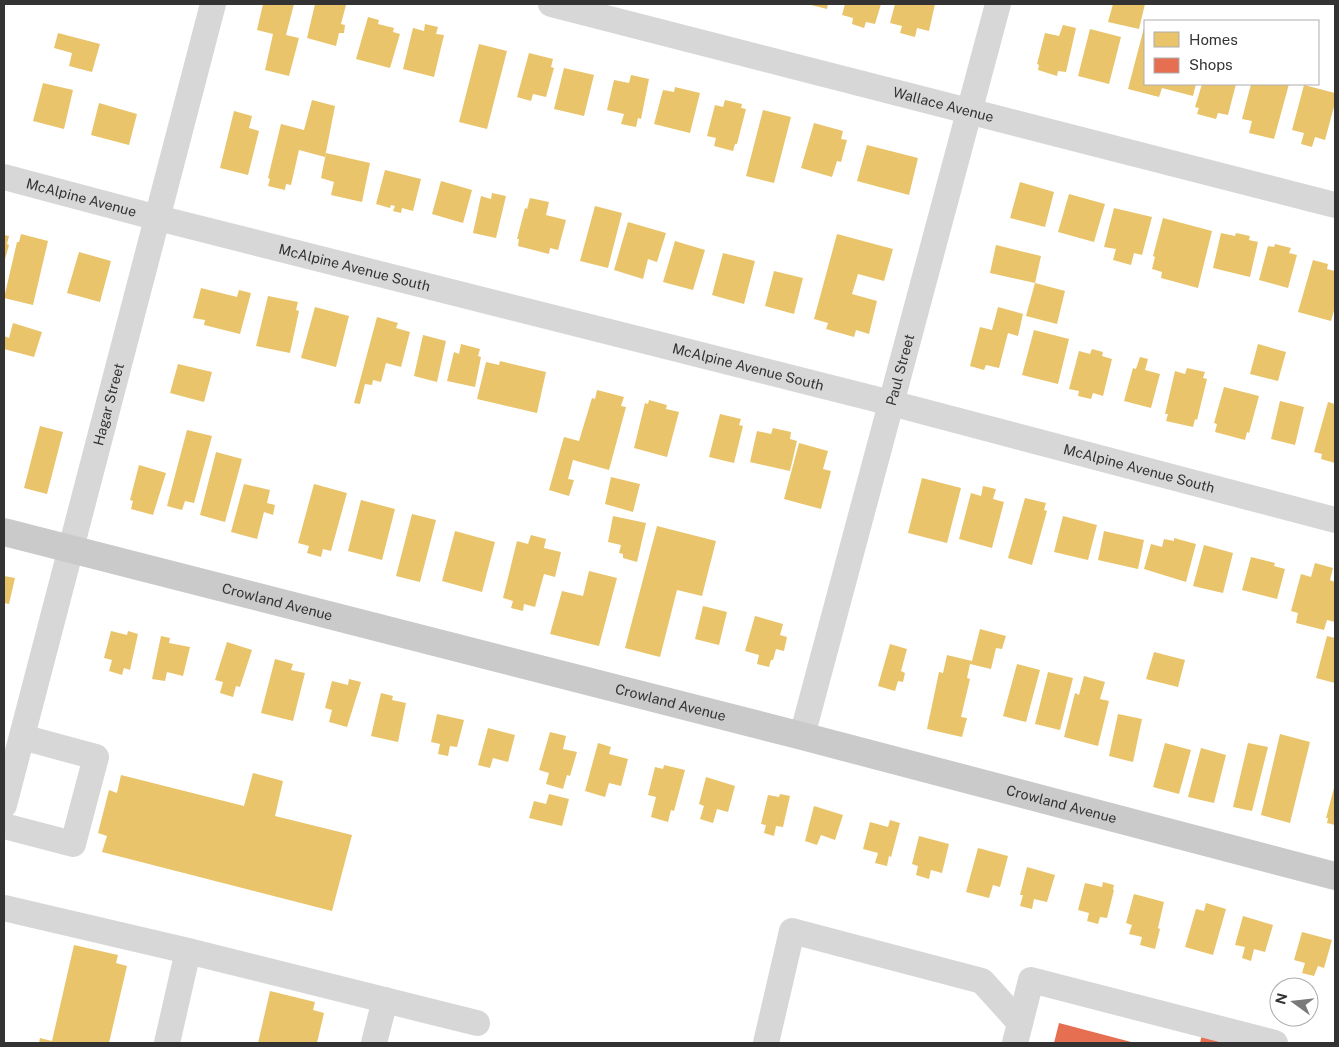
<svg xmlns="http://www.w3.org/2000/svg" width="1339" height="1047" viewBox="0 0 1339 1047" font-family="'Public Sans',sans-serif">
<rect width="100%" height="100%" fill="#fff"/>
<path fill="#e9c46a" d="M 263,4 L 294,4 L 286,35 L 299,38 L 289,76 L 265,70 L 273,34 L 257,30 Z
M 315,4 L 346,5 L 341,24 L 345,25 L 344,33 L 339,33 L 336,46 L 307,38 Z
M 807,4 L 828,4 L 827,9 Z
M 845,4 L 881,4 L 875,24 L 866,22 L 864,28 L 852,24 L 853,18 L 842,15 Z
M 895,4 L 935,4 L 929,31 L 917,28 L 915,37 L 900,33 L 902,26 L 890,23 Z
M 1113,4 L 1145,4 L 1139,29 L 1108,22 Z
M 368,17 L 379,20 L 378,24 L 394,28 L 393,32 L 400,34 L 390,68 L 356,59 Z
M 425,24 L 438,27 L 436,34 L 444,35 L 434,77 L 403,69 L 413,28 L 424,31 Z
M 1145,24 L 1145,84 L 1196,84 L 1193,96 L 1162,88 L 1159,97 L 1128,89 Z
M 1063,25 L 1076,28 L 1066,72 L 1058,71 L 1057,76 L 1038,70 L 1039,65 L 1037,64 L 1045,33 L 1059,36 Z
M 1090,29 L 1121,37 L 1109,84 L 1078,76 Z
M 58,33 L 100,44 L 92,72 L 69,66 L 72,53 L 54,48 Z
M 479,44 L 507,51 L 487,129 L 459,122 Z
M 529,53 L 553,59 L 551,67 L 554,68 L 546,97 L 533,94 L 531,101 L 517,97 Z
M 564,68 L 594,75 L 584,116 L 554,109 Z
M 631,75 L 649,79 L 641,119 L 638,118 L 636,127 L 621,124 L 624,114 L 607,110 L 614,80 L 629,83 Z
M 43,83 L 73,90 L 64,129 L 33,121 Z
M 1202,84 L 1236,84 L 1228,115 L 1218,113 L 1216,119 L 1197,114 L 1199,108 L 1195,107 Z
M 1251,84 L 1289,84 L 1274,139 L 1249,133 L 1252,121 L 1242,119 Z
M 1304,85 L 1335,93 L 1335,103 L 1325,140 L 1315,137 L 1312,147 L 1301,144 L 1304,133 L 1292,130 Z
M 675,87 L 700,93 L 690,133 L 654,124 L 663,90 L 674,92 Z
M 312,100 L 335,106 L 325,157 L 299,150 L 291,185 L 286,184 L 285,190 L 268,186 L 270,179 L 268,178 L 281,124 L 304,130 Z
M 725,100 L 742,104 L 741,108 L 746,109 L 737,144 L 735,144 L 733,151 L 714,146 L 716,138 L 707,136 L 715,105 L 723,107 Z
M 99,103 L 137,114 L 129,145 L 91,135 Z
M 763,110 L 791,117 L 774,183 L 746,176 Z
M 234,111 L 252,116 L 249,128 L 259,131 L 248,175 L 220,168 Z
M 814,123 L 843,131 L 841,139 L 847,140 L 841,162 L 837,161 L 832,177 L 801,168 Z
M 867,145 L 918,158 L 909,195 L 857,181 Z
M 326,153 L 370,163 L 362,202 L 331,195 L 334,182 L 321,178 Z
M 385,170 L 421,179 L 413,211 L 402,208 L 401,213 L 393,211 L 395,206 L 391,205 L 390,208 L 376,204 Z
M 441,181 L 472,190 L 463,223 L 432,214 Z
M 1020,182 L 1054,192 L 1045,227 L 1010,218 Z
M 492,193 L 506,196 L 496,238 L 473,233 L 481,196 L 491,199 Z
M 1069,194 L 1105,204 L 1094,242 L 1058,232 Z
M 530,198 L 549,202 L 546,215 L 566,220 L 558,250 L 550,248 L 549,254 L 518,246 L 519,239 L 517,239 L 525,208 L 527,209 Z
M 595,206 L 622,213 L 608,268 L 580,261 Z
M 1114,208 L 1152,217 L 1142,255 L 1134,253 L 1131,265 L 1113,260 L 1116,249 L 1104,247 Z
M 1163,218 L 1212,231 L 1198,288 L 1161,278 L 1162,272 L 1152,269 L 1155,257 L 1153,256 Z
M 628,222 L 666,233 L 657,262 L 648,259 L 643,279 L 614,270 Z
M 1221,233 L 1235,236 L 1236,233 L 1250,236 L 1249,240 L 1258,242 L 1250,277 L 1213,268 Z
M 21,234 L 48,241 L 33,305 L 4,298 L 17,242 L 19,242 Z
M 837,234 L 893,249 L 884,281 L 858,274 L 852,294 L 877,301 L 869,334 L 856,330 L 854,337 L 826,329 L 828,323 L 814,319 Z
M 4,235 L 9,236 L 7,244 L 9,245 L 4,263 Z
M 675,241 L 705,250 L 693,290 L 663,282 Z
M 1275,244 L 1291,248 L 1289,253 L 1297,255 L 1288,288 L 1259,280 L 1268,246 L 1274,247 Z
M 996,245 L 1041,256 L 1035,283 L 1065,291 L 1057,324 L 1026,316 L 1035,283 L 990,273 Z
M 79,252 L 111,261 L 100,302 L 67,293 Z
M 723,253 L 755,261 L 744,304 L 712,295 Z
M 1313,260 L 1328,264 L 1327,269 L 1335,271 L 1335,307 L 1331,321 L 1298,312 Z
M 774,271 L 803,278 L 794,314 L 765,306 Z
M 201,288 L 237,297 L 239,290 L 251,293 L 240,334 L 204,325 L 205,320 L 193,318 Z
M 268,296 L 298,302 L 296,310 L 299,311 L 290,353 L 256,346 Z
M 315,307 L 349,316 L 336,367 L 301,358 Z
M 998,307 L 1023,314 L 1018,336 L 1008,333 L 999,368 L 986,365 L 984,370 L 970,366 L 980,327 L 992,330 Z
M 377,317 L 398,323 L 396,328 L 410,332 L 401,367 L 386,363 L 381,382 L 373,380 L 372,385 L 365,384 L 360,404 L 354,403 Z
M 13,323 L 42,332 L 34,357 L 4,349 L 4,336 L 9,338 Z
M 1034,330 L 1069,339 L 1058,384 L 1022,375 Z
M 423,335 L 446,341 L 437,382 L 414,376 Z
M 461,344 L 480,349 L 478,356 L 481,357 L 475,387 L 447,381 L 454,352 L 459,354 Z
M 1258,344 L 1286,352 L 1278,381 L 1250,374 Z
M 1092,349 L 1103,352 L 1102,356 L 1112,359 L 1103,396 L 1093,393 L 1091,399 L 1078,396 L 1079,391 L 1069,389 L 1079,351 L 1090,354 Z
M 1140,357 L 1148,359 L 1145,370 L 1160,374 L 1151,408 L 1124,401 L 1133,368 L 1136,369 Z
M 500,361 L 546,372 L 537,413 L 477,399 L 486,362 L 499,365 Z
M 178,364 L 212,372 L 204,402 L 170,393 Z
M 1187,368 L 1205,372 L 1203,378 L 1207,379 L 1197,420 L 1195,419 L 1193,427 L 1166,421 L 1168,414 L 1165,414 L 1175,371 L 1185,374 Z
M 1224,387 L 1259,396 L 1249,433 L 1247,432 L 1245,440 L 1215,432 L 1217,424 L 1214,423 Z
M 597,390 L 624,397 L 621,406 L 626,407 L 609,470 L 573,460 L 568,479 L 574,480 L 569,496 L 549,490 L 564,437 L 579,441 L 592,398 L 595,399 Z
M 649,400 L 667,405 L 666,409 L 679,412 L 667,457 L 634,448 L 645,403 L 648,404 Z
M 1280,401 L 1304,407 L 1295,445 L 1271,439 Z
M 1328,402 L 1335,404 L 1335,463 L 1321,459 L 1322,454 L 1314,452 Z
M 720,414 L 741,419 L 739,425 L 743,426 L 734,463 L 709,457 Z
M 40,426 L 63,432 L 47,494 L 24,488 Z
M 773,428 L 791,432 L 790,439 L 797,441 L 790,471 L 750,462 L 757,431 L 771,434 Z
M 187,430 L 212,436 L 194,503 L 185,501 L 182,510 L 167,506 Z
M 799,443 L 828,451 L 823,469 L 831,471 L 821,509 L 784,499 Z
M 216,452 L 242,459 L 225,522 L 200,515 Z
M 139,465 L 166,473 L 153,515 L 131,509 L 133,501 L 130,500 Z
M 611,477 L 640,484 L 633,512 L 605,504 Z
M 922,478 L 961,488 L 947,543 L 908,533 Z
M 244,484 L 270,490 L 267,503 L 275,505 L 273,515 L 264,512 L 257,539 L 231,532 Z
M 314,484 L 347,493 L 331,551 L 323,549 L 321,557 L 307,553 L 309,546 L 298,543 Z
M 983,486 L 996,489 L 993,499 L 1004,502 L 992,548 L 959,539 L 971,493 L 981,496 Z
M 1025,498 L 1046,503 L 1044,510 L 1047,511 L 1032,565 L 1008,558 Z
M 361,500 L 395,509 L 382,560 L 348,551 Z
M 412,514 L 436,520 L 420,582 L 396,576 Z
M 613,516 L 646,523 L 637,562 L 623,558 L 623,554 L 619,553 L 621,545 L 608,542 Z
M 1063,516 L 1097,525 L 1088,560 L 1054,552 Z
M 657,526 L 716,541 L 702,596 L 677,590 L 660,657 L 625,648 Z
M 455,531 L 495,542 L 482,592 L 442,581 Z
M 1104,531 L 1144,540 L 1138,569 L 1098,560 Z
M 531,535 L 546,539 L 544,548 L 561,552 L 555,577 L 544,574 L 535,607 L 524,604 L 523,611 L 511,608 L 513,601 L 503,598 L 517,541 L 528,544 Z
M 1174,538 L 1196,544 L 1186,582 L 1144,569 L 1151,544 L 1162,547 L 1164,539 L 1174,541 Z
M 1204,545 L 1233,553 L 1223,593 L 1193,586 Z
M 1251,557 L 1275,563 L 1274,566 L 1285,569 L 1277,599 L 1242,590 Z
M 1315,563 L 1333,568 L 1330,580 L 1335,582 L 1335,622 L 1327,620 L 1324,630 L 1296,623 L 1298,613 L 1291,611 L 1301,574 L 1311,577 Z
M 589,571 L 617,578 L 599,646 L 550,634 L 562,591 L 583,596 Z
M 4,576 L 15,578 L 9,604 L 4,603 Z
M 703,606 L 727,612 L 719,645 L 695,639 Z
M 755,616 L 783,624 L 780,635 L 787,637 L 784,651 L 776,649 L 773,660 L 771,660 L 769,667 L 757,664 L 759,655 L 745,651 Z
M 980,629 L 1006,636 L 1002,649 L 996,648 L 991,669 L 970,664 L 967,678 L 970,679 L 961,717 L 967,718 L 962,737 L 927,729 L 939,672 L 943,673 L 947,655 L 972,661 Z
M 111,631 L 127,635 L 128,631 L 138,634 L 130,670 L 124,668 L 122,675 L 109,671 L 112,660 L 104,658 Z
M 161,636 L 170,638 L 169,643 L 190,647 L 183,676 L 167,672 L 165,681 L 152,679 Z
M 1327,636 L 1335,638 L 1335,683 L 1316,678 Z
M 227,642 L 252,650 L 240,687 L 236,686 L 233,697 L 220,693 L 223,682 L 215,680 Z
M 890,644 L 907,649 L 901,671 L 905,673 L 903,682 L 898,681 L 895,691 L 878,686 Z
M 1154,652 L 1185,660 L 1178,687 L 1146,679 Z
M 275,659 L 293,664 L 291,670 L 305,673 L 293,721 L 261,713 Z
M 1017,664 L 1040,670 L 1026,722 L 1003,716 Z
M 1048,672 L 1073,678 L 1060,730 L 1035,724 Z
M 1084,676 L 1105,682 L 1100,699 L 1109,701 L 1098,746 L 1064,737 L 1075,693 L 1079,695 Z
M 349,679 L 361,682 L 347,727 L 329,722 L 332,710 L 325,708 L 332,681 L 348,685 Z
M 381,693 L 393,696 L 392,700 L 406,703 L 398,742 L 371,736 Z
M 437,714 L 464,720 L 457,747 L 450,746 L 448,756 L 438,754 L 440,744 L 431,742 Z
M 1118,714 L 1142,719 L 1133,762 L 1109,756 Z
M 488,728 L 515,735 L 508,762 L 493,758 L 490,768 L 478,765 Z
M 550,732 L 566,736 L 563,749 L 577,752 L 570,776 L 567,775 L 563,789 L 546,784 L 549,773 L 539,770 Z
M 1280,734 L 1310,742 L 1290,823 L 1261,815 Z
M 598,743 L 611,747 L 609,754 L 628,759 L 621,786 L 609,783 L 605,797 L 585,791 Z
M 1165,743 L 1191,750 L 1179,794 L 1153,787 Z
M 1248,743 L 1268,747 L 1252,811 L 1233,807 Z
M 1201,748 L 1226,755 L 1214,803 L 1188,797 Z
M 664,765 L 685,770 L 674,811 L 671,810 L 668,822 L 651,817 L 656,797 L 648,795 L 655,767 L 663,769 Z
M 253,773 L 283,781 L 275,816 L 352,835 L 332,911 L 102,852 L 107,836 L 98,833 L 109,790 L 117,793 L 121,775 L 244,806 Z
M 706,777 L 735,786 L 728,812 L 717,809 L 713,823 L 700,819 L 704,806 L 699,804 Z
M 1334,788 L 1335,788 L 1335,825 L 1327,823 L 1328,818 L 1326,818 Z
M 549,794 L 569,799 L 562,826 L 529,818 L 534,801 L 546,804 Z
M 780,794 L 790,796 L 783,827 L 776,826 L 774,836 L 764,833 L 766,825 L 761,824 L 768,795 L 779,797 Z
M 814,806 L 843,815 L 835,840 L 821,835 L 817,845 L 805,841 Z
M 890,820 L 900,823 L 891,857 L 889,856 L 887,866 L 875,863 L 878,853 L 863,849 L 870,822 L 888,827 Z
M 919,836 L 949,844 L 942,873 L 931,870 L 929,879 L 916,875 L 918,866 L 912,864 Z
M 978,848 L 1008,856 L 1000,887 L 993,885 L 989,898 L 966,892 Z
M 1027,867 L 1055,875 L 1047,902 L 1034,899 L 1032,909 L 1020,906 L 1023,895 L 1020,895 Z
M 1103,882 L 1114,885 L 1113,890 L 1114,890 L 1107,918 L 1100,917 L 1098,924 L 1087,921 L 1089,913 L 1078,910 L 1085,883 L 1102,887 Z
M 1134,894 L 1164,902 L 1158,928 L 1160,929 L 1155,949 L 1140,945 L 1142,937 L 1129,934 L 1132,925 L 1126,923 Z
M 1206,903 L 1226,909 L 1213,955 L 1185,947 L 1196,909 L 1204,911 Z
M 1243,916 L 1273,925 L 1265,952 L 1254,949 L 1251,961 L 1242,958 L 1245,947 L 1235,945 Z
M 1302,932 L 1332,940 L 1324,968 L 1318,966 L 1314,976 L 1302,973 L 1305,963 L 1294,960 Z
M 74,945 L 118,955 L 116,963 L 127,966 L 109,1043 L 98,1042 L 98,1043 L 39,1043 L 40,1038 L 52,1041 Z
M 270,991 L 315,1002 L 313,1010 L 324,1013 L 317,1043 L 258,1043 Z"/>
<path fill="#e76f51" d="M 1059,1023 L 1135,1043 L 1054,1043 Z
M 1202,1034 L 1234,1043 L 1200,1043 Z"/>
<g fill="none" stroke-linecap="round" stroke-linejoin="round">
<g stroke="#d7d7d7" stroke-width="26">
<path id="s1" d="M 551,4 L 1335,205"/>
<path id="s2" d="M 4,177 L 158,218 L 891,403 L 1335,520"/>
<path id="s3" d="M 802,736 L 998,4"/>
<path id="s4" d="M 4,805 L 213,4"/>
<path d="M 4,826 L 73,844 L 96,757 L 22,737"/>
<path d="M 4,908 L 188,951 L 477,1023"/>
<path d="M 167,1043 L 188,951"/>
<path d="M 374,1043 L 385,1000"/>
<path d="M 766,1043 L 792,931 L 982,981 L 1020,1023"/>
<path d="M 1015,1043 L 1031,980 L 1275,1043"/>
</g>
<path stroke="#cacaca" stroke-width="28" id="s5" d="M 4,532 L 802,736 L 1335,876"/>
</g>
<g text-anchor="middle" stroke-width="5" stroke-linejoin="round" paint-order="stroke">
<g font-size="14" fill="#333" stroke="#fff">
<text dy="5" stroke="none"><textPath href="#s1" startOffset="405">Wallace Avenue</textPath></text>
<text dy="5" stroke="none"><textPath href="#s2" startOffset="80">McAlpine Avenue</textPath></text>
<text dy="5" stroke="none"><textPath href="#s2" startOffset="362">McAlpine Avenue South</textPath></text>
<text dy="5" stroke="none"><textPath href="#s2" startOffset="768">McAlpine Avenue South</textPath></text>
<text dy="5" stroke="none"><textPath href="#s3" startOffset="379">Paul Street</textPath></text>
<text dy="5" stroke="none"><textPath href="#s4" startOffset="414">Hagar Street</textPath></text>
<text dy="5" stroke="none"><textPath href="#s2" startOffset="1172">McAlpine Avenue South</textPath></text>
<text dy="5" stroke="none"><textPath href="#s5" startOffset="282">Crowland Avenue</textPath></text>
<text dy="5" stroke="none"><textPath href="#s5" startOffset="688">Crowland Avenue</textPath></text>
<text dy="5" stroke="none"><textPath href="#s5" startOffset="1092">Crowland Avenue</textPath></text>
</g>
</g>
<rect width="1339" height="1047" fill="none" stroke="#333333" stroke-width="10"/>
<rect x="1144" y="20" width="175" height="65" fill="#ffffff" stroke="#adadad"/>
<rect x="1154" y="32" width="25" height="15" fill="#e9c46a" stroke="#adadad"/>
<text x="1189" y="45" font-size="15" fill="#333333">Homes</text>
<rect x="1154" y="58" width="25" height="15" fill="#e76f51" stroke="#adadad"/>
<text x="1189" y="70" font-size="15" fill="#333333">Shops</text>
<g transform="translate(1294 1002) rotate(285)"><circle r="24" fill="#ffffff" stroke="#adadad"/>
<path d="M0-4L9 19L0 12L-9 19Z" fill="#7a7a7a"/>
<text y="-8" font-size="14" font-weight="bold" text-anchor="middle" fill="#333333">N</text>
</g>
</svg>
